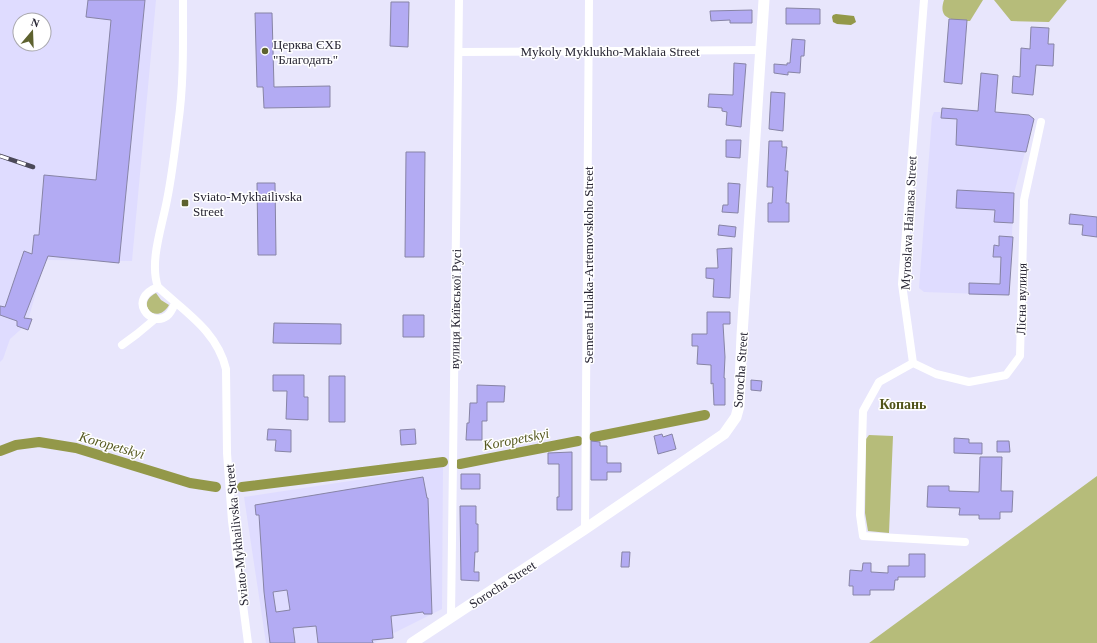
<svg xmlns="http://www.w3.org/2000/svg" width="1097" height="643" viewBox="0 0 1097 643" font-family="'Times New Roman',serif">
<rect width="100%" height="100%" fill="#e8e6fc"/>
<path fill="#dfdcff" fill-rule="evenodd" d="M 0,0 L 156,0 L 132,261 L 45,260 L 27,324 L 10,339 L 3,359 L 0,362 ZM 20,20 L 44,20 L 44,44 L 20,44 Z
M 981,73 L 998,75 L 995,112 L 1029,115 L 1034,119 L 1014,193 L 1009,295 L 924,292 L 919,288 L 932,117 L 934,112 L 941,112 L 942,108 L 978,110 Z
M 443,467 L 442,609 L 374,643 L 266,643 L 244,497 Z"/>
<path fill="#b6bc7a" d="M 944,0 L 983,0 L 970,21 C 955,20 937,21 944,0 Z
M 994,0 L 1067,0 L 1049,22 L 1011,21 Z
M 156,293 L 161,300 L 169,305 C 157,326 134,304 156,293 Z
M 869,435 L 893,436 L 889,533 L 868,531 L 865,513 L 866,439 Z
M 1097,476 L 1097,643 L 869,643 Z"/>
<path fill="#939849" d="M 836,14 L 854,16 L 856,22 L 851,25 L 837,24 L 833,22 L 832,17 L 833,15 Z"/>
<g fill="none" stroke-linecap="round" stroke-linejoin="round">
<path stroke="#939849" stroke-width="10" d="M 594,437 L 705,415
M 0,451 L 16,445 L 39,442 L 76,448 L 190,483 L 216,487
M 460,464 L 578,441
M 242,487 L 443,462"/>
</g>
<path fill="#b3abf3" stroke="#8784a5" fill-rule="evenodd" d="M 88,0 L 145,0 L 119,263 L 48,256 L 24,318 L 32,319 L 28,330 L 17,326 L 17,321 L 0,315 L 0,306 L 5,307 L 24,251 L 32,254 L 34,235 L 39,235 L 44,175 L 96,180 L 111,20 L 86,17 Z
M 391,2 L 409,2 L 408,47 L 390,46 Z
M 786,8 L 820,9 L 820,24 L 786,24 Z
M 752,10 L 752,23 L 730,23 L 730,20 L 711,21 L 710,11 Z
M 255,13 L 272,13 L 274,87 L 330,86 L 330,107 L 264,108 L 263,87 L 257,87 Z
M 949,19 L 967,20 L 962,84 L 944,82 Z
M 1031,27 L 1049,28 L 1048,44 L 1054,44 L 1053,66 L 1036,65 L 1033,95 L 1012,93 L 1013,76 L 1020,77 L 1021,48 L 1030,49 Z
M 792,39 L 805,40 L 804,56 L 801,56 L 800,73 L 788,72 L 788,75 L 774,73 L 774,64 L 787,65 L 787,63 L 790,63 Z
M 734,63 L 746,64 L 741,127 L 726,125 L 727,112 L 722,111 L 722,108 L 708,107 L 709,94 L 733,95 Z
M 981,73 L 998,75 L 995,112 L 1029,115 L 1034,119 L 1026,152 L 956,145 L 957,119 L 941,118 L 942,108 L 978,111 Z
M 771,92 L 785,93 L 783,131 L 769,129 Z
M 726,140 L 741,140 L 740,158 L 726,157 Z
M 769,141 L 782,141 L 782,147 L 787,147 L 785,171 L 788,171 L 786,203 L 789,203 L 789,222 L 768,222 L 768,203 L 772,203 L 773,187 L 767,187 Z
M 406,152 L 425,152 L 424,257 L 405,257 Z
M 257,183 L 275,183 L 276,255 L 258,255 Z
M 728,183 L 740,184 L 738,213 L 722,212 L 723,205 L 728,205 Z
M 957,190 L 1014,193 L 1013,223 L 994,222 L 995,210 L 956,208 Z
M 1070,214 L 1097,217 L 1097,237 L 1082,235 L 1083,225 L 1069,224 Z
M 719,225 L 736,227 L 735,237 L 718,235 Z
M 999,236 L 1013,237 L 1009,295 L 969,294 L 969,283 L 1000,284 L 1001,257 L 993,257 L 994,245 L 999,246 Z
M 732,248 L 730,298 L 713,297 L 714,279 L 706,278 L 706,268 L 718,268 L 717,249 Z
M 707,312 L 730,312 L 730,324 L 723,324 L 725,357 L 724,378 L 725,378 L 725,405 L 714,405 L 713,383 L 711,384 L 711,365 L 697,364 L 698,346 L 692,346 L 692,334 L 707,334 Z
M 403,315 L 424,315 L 424,337 L 403,337 Z
M 274,323 L 341,324 L 341,344 L 273,343 Z
M 273,375 L 304,375 L 304,397 L 308,397 L 308,420 L 286,419 L 287,391 L 273,391 Z
M 329,376 L 345,376 L 345,422 L 329,422 Z
M 751,380 L 762,381 L 761,391 L 751,390 Z
M 477,385 L 505,386 L 504,402 L 487,402 L 487,421 L 482,421 L 482,440 L 466,440 L 467,423 L 469,423 L 470,403 L 477,403 Z
M 268,429 L 291,430 L 291,452 L 275,451 L 276,440 L 267,440 Z
M 415,429 L 416,444 L 401,445 L 400,430 Z
M 662,434 L 663,437 L 672,434 L 676,449 L 658,454 L 654,436 Z
M 954,438 L 969,439 L 969,443 L 982,443 L 982,454 L 954,453 Z
M 591,441 L 600,442 L 600,446 L 607,446 L 607,463 L 621,463 L 621,472 L 607,472 L 607,480 L 591,480 Z
M 997,441 L 1009,441 L 1010,452 L 997,452 Z
M 572,452 L 572,510 L 557,510 L 557,497 L 559,497 L 559,464 L 548,464 L 548,453 Z
M 980,457 L 1002,457 L 1001,491 L 1013,491 L 1012,512 L 1000,512 L 1000,519 L 979,519 L 979,515 L 959,515 L 960,508 L 927,507 L 928,486 L 949,486 L 949,491 L 979,492 Z
M 461,474 L 480,474 L 480,489 L 461,489 Z
M 423,477 L 427,498 L 428,498 L 432,614 L 424,614 L 423,612 L 391,616 L 393,638 L 372,640 L 373,643 L 318,643 L 316,626 L 293,628 L 295,643 L 270,643 L 264,592 L 259,515 L 256,515 L 255,505 ZM 287,590 L 290,610 L 276,612 L 273,592 Z
M 460,506 L 476,506 L 476,524 L 478,524 L 478,552 L 475,552 L 474,572 L 479,572 L 479,581 L 461,580 Z
M 622,552 L 630,552 L 629,567 L 621,567 Z
M 909,554 L 925,554 L 925,577 L 898,577 L 898,580 L 895,580 L 894,590 L 870,590 L 870,595 L 853,595 L 853,586 L 849,586 L 850,570 L 862,571 L 863,563 L 871,563 L 871,572 L 888,573 L 888,566 L 909,566 Z"/>
<g fill="none" stroke-linecap="round" stroke-linejoin="round">
<path stroke="#fff" stroke-width="8" d="M 183,0 C 183,42 184,84 178,125 C 175,150 172,175 167,200 C 162,227 149,262 158,287 C 185,312 217,331 226,369 L 227,453 L 232,521 L 248,643
M 924,0 L 902,284 L 913,363 L 879,382 L 863,411 L 860,515 L 863,536 L 965,542
M 459,52 L 761,50
M 158,287 C 126,299 151,328 167,316 C 171,313 173,308 175,303
M 122,345 L 137,334 L 155,319
M 913,363 L 936,374 L 969,382 L 1006,375 L 1020,356 L 1024,200 L 1041,122
M 585,529 L 589,0
M 451,617 L 459,0"/>
<path stroke="#fff" stroke-width="11" d="M 412,643 L 585,529 L 724,434 L 736,417 L 739,406 L 742,335 L 764,0"/>
<defs>
<path id="rail" d="M 0,156 L 33,167"/>
</defs>
<use href="#rail" stroke="#4b4958" stroke-width="4.5"/>
<use href="#rail" stroke="#fff" stroke-width="3" stroke-dasharray="9" stroke-linecap="butt"/>
</g>
<g fill="#5e622f" stroke="#fff" stroke-width="1.5">
<circle cx="265" cy="51" r="4"/>
<rect x="181" y="199" width="8" height="8" rx="2"/>
</g>
<g text-anchor="middle" stroke-width="3" stroke-linejoin="round" paint-order="stroke">
<g font-size="13" fill="#272533" stroke="#fff" text-anchor="start">
<text x="273" y="49">Церква ЄХБ<tspan x="273" dy="15">"Благодать"</tspan></text>
<text x="193" y="201">Sviato-Mykhailivska<tspan x="193" dy="15">Street</tspan></text>
</g>
<g font-size="13" fill="#272533" stroke="#fff">
<text x="610" y="56">Mykoly Myklukho-Maklaia Street</text>
<text transform="translate(908 223) rotate(-87)" y="5">Myroslava Hainasa Street</text>
<text transform="translate(588 265) rotate(-90)" y="5">Semena Hulaka-Artemovskoho Street</text>
<text transform="translate(1021 299) rotate(-89)" y="5">Лісна вулиця</text>
<text transform="translate(455 309) rotate(-89)" y="5">вулиця Київської Русі</text>
<text transform="translate(740 370) rotate(-86)" y="5">Sorocha Street</text>
<text transform="translate(236 535) rotate(-96)" y="5">Sviato-Mykhailivska Street</text>
<text transform="translate(502 584) rotate(-33)" y="5">Sorocha Street</text>
</g>
<g font-size="14" font-weight="bold" fill="#505318" stroke="#fff">
<text x="903" y="409">Копань</text>
</g>
<g font-size="14" font-style="italic" fill="#565920" stroke="#fff">
<text transform="translate(516 439) rotate(-11)" y="5">Koropetskyi</text>
<text transform="translate(112 445) rotate(16)" y="5">Koropetskyi</text>
</g>
</g>
<g transform="translate(32 32) rotate(19)"><circle r="19" fill="#ffffff" stroke="#a9a8ad"/>
<path d="M0-3L7 15L0 10L-7 15Z" fill="#5e622f"/>
<text y="-6" font-size="11" font-weight="bold" text-anchor="middle" fill="#272533">N</text>
</g>
</svg>
